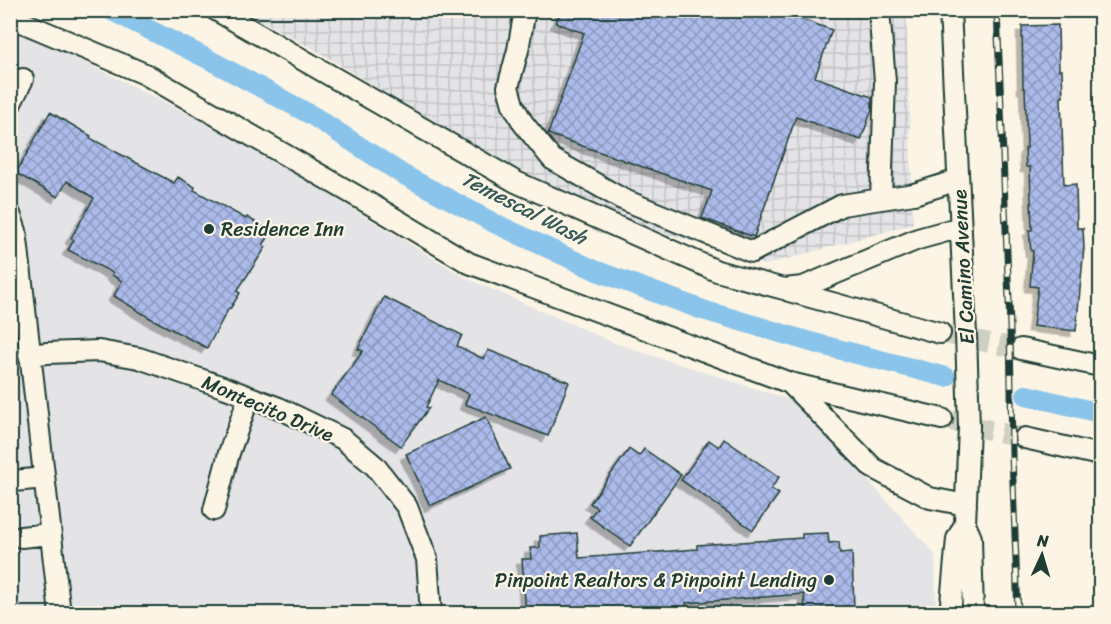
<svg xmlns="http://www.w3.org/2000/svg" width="1111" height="624" viewBox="0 0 1111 624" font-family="Sriracha,sans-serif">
<defs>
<pattern id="industrial-grid" width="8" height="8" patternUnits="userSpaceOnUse" patternTransform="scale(1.5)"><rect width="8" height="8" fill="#e4e3e6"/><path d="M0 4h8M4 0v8" fill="none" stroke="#c3c4c6"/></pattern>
<pattern id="building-cross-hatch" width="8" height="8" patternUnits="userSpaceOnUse" patternTransform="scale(1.5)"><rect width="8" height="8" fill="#acbaea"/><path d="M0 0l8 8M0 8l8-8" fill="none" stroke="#8b98be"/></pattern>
<filter id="shadow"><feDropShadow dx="-5.5" dy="5.5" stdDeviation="0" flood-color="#0004"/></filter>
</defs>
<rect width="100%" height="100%" fill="#fcf5e5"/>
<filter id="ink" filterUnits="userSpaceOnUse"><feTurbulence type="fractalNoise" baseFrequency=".0167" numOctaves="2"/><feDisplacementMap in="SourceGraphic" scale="12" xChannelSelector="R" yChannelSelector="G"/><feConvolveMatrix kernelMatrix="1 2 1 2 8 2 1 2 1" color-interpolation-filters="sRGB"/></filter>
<g filter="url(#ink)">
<path fill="#e4e3e6" d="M 10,25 L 237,138 L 464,277 L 617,344 L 797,402 L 935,554 L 936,613 L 11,613 Z"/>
<path fill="url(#industrial-grid)" d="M 243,11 L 906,11 L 913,224 L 765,265 L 627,221 L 477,149 L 317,51 Z"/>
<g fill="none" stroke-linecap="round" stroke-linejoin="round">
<path stroke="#8bc4ea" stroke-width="20" d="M 110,10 L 208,59 L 313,116 L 402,174 L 494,223 L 597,271 L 703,310 L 814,343 L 946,377
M 1026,395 L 1100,413"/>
</g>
<path fill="url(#building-cross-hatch)" stroke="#1f3d34" stroke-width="1.5" filter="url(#shadow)" d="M 561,10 L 776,10 L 832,30 L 815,77 L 872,97 L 872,109 L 861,140 L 796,117 L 754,237 L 702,218 L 712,191 L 548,134 L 584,33 L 556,23 Z
M 1058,25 L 1059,70 L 1062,70 L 1063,97 L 1061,97 L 1064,185 L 1076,184 L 1077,228 L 1083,228 L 1084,248 L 1076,331 L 1033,326 L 1038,287 L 1030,286 L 1033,251 L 1031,251 L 1029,230 L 1032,230 L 1030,167 L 1026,167 L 1025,148 L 1027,148 L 1025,88 L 1023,88 L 1022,26 Z
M 50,112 L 91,136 L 90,138 L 174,183 L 178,177 L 195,187 L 194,190 L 246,219 L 247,217 L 272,232 L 263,245 L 266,247 L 237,291 L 240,293 L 230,309 L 229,308 L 207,348 L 150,318 L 114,296 L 122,281 L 112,275 L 113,273 L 68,250 L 74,240 L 71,238 L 94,198 L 67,181 L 58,197 L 16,173 Z
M 384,297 L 462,335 L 457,346 L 484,359 L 488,350 L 569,382 L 548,436 L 465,404 L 469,394 L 439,380 L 426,407 L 429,408 L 401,446 L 331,395 L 363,351 L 358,349 Z
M 486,417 L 510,469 L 430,506 L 406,454 Z
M 724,439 L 779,477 L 771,489 L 779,494 L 753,530 L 681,480 L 709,440 L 719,447 Z
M 629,449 L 639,456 L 644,449 L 681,475 L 630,546 L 590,517 L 597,508 L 590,503 Z
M 577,533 L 579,558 L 697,549 L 697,545 L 802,538 L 802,534 L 828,533 L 829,543 L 839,542 L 840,553 L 852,552 L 854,609 L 830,608 L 805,610 L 804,594 L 686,603 L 687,608 L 612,614 L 526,614 L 522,559 L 531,559 L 530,548 L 540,548 L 540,536 Z"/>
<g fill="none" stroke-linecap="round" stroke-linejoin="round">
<path stroke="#d0d0c2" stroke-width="20" stroke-dasharray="20 10" stroke-linecap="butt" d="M 940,333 L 1021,349
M 942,419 L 1025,438"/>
<defs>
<path id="minor" d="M 216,10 L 516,182 L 717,271 L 784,289 L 803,287 L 918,239 L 961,227
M 525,10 L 518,50 L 508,87 L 513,105 L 523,123 L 552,159 L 622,199 L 752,252 L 842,205 L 914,194 L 958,180
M 879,10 L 885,81 L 881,199
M 950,10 L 966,334
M 10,17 L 145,74 L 372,205 L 469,263 L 790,383 L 873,468 L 930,498 L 966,505
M 10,105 L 23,79
M 10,214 L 16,231 L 60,614
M 789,291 L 940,333
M 1021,349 L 1100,366
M 29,355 L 47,353 L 99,351 L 139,358 L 226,388 L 279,408 L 343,439 L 375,466 L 407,507 L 427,559 L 431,614
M 790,383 L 942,419
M 969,427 L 965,524 L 971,538 L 973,614
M 1025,438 L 1100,455
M 14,481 L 44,478
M 214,510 L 229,453 L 249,397
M 21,537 L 50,534
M 950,614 L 957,539 L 965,524"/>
</defs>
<use href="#minor" stroke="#1f3d34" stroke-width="24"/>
<use href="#minor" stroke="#fcf5e5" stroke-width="20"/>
<defs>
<path id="rail" d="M 997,10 L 1010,326 L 1012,456 L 1018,614"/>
</defs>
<use href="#rail" stroke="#1f3d34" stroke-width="7"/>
<use href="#rail" stroke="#fcf5e5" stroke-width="4.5" stroke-dasharray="14" stroke-linecap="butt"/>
<defs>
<path id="minor-bridge" d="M 966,334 L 969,427"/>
</defs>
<use href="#minor-bridge" stroke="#1f3d34" stroke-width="24" stroke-linecap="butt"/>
<use href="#minor-bridge" stroke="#fcf5e5" stroke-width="20"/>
</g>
</g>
<g fill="#1f3d34" stroke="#fcf5e5" stroke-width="2">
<circle cx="209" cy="229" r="6"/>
<circle cx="829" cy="580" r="6"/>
</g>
<g text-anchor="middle" stroke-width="4.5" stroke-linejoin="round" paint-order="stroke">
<g font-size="20" fill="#1f3d34" stroke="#fcf5e5" text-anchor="start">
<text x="221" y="236">Residence Inn</text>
<text x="817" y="587" text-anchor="end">Pinpoint Realtors &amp; Pinpoint Lending</text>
</g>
<g font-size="20" fill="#1f3d34" stroke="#fcf5e5">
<text transform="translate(963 267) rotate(-93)" y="7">El Camino Avenue</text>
<text transform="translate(268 408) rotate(23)" y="7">Montecito Drive</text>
</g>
<g font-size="21" font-style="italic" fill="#355858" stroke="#fcf5e5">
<text transform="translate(524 208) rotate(27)" y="7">Temescal Wash</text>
</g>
</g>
<rect width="1111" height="624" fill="none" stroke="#fcf5e5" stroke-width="36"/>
<rect x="18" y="18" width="1075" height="588" fill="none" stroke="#1f3d34" stroke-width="2" filter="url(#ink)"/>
<g transform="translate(1042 555) rotate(4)" stroke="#fcf5e5" stroke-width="4.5" paint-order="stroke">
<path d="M0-4.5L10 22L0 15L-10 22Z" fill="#1f3d34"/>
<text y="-9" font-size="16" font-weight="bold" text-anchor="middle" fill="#1f3d34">N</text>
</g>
</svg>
